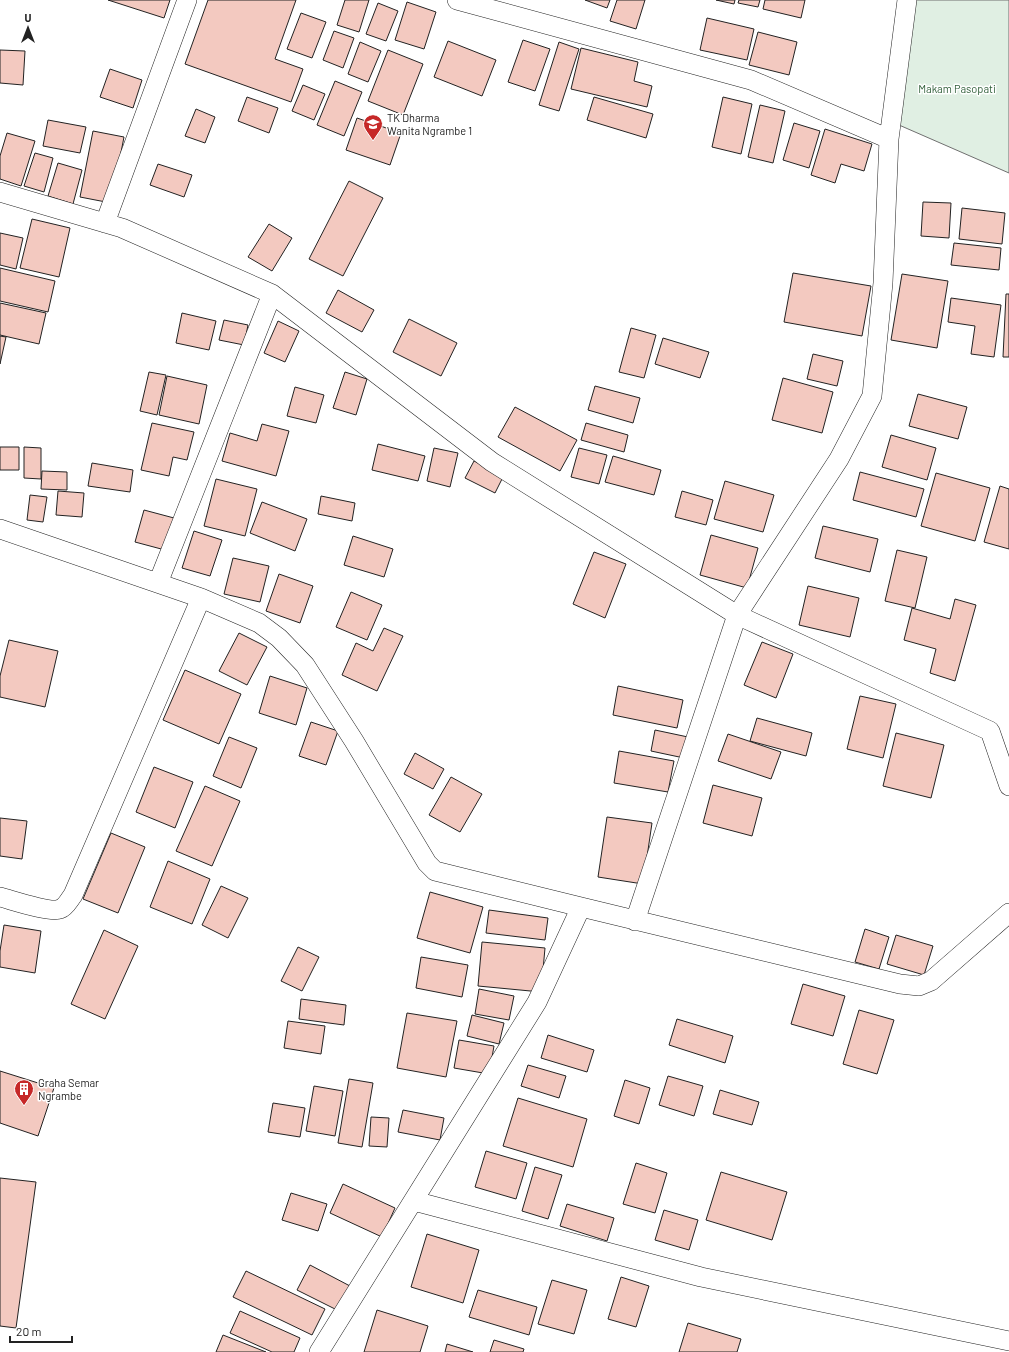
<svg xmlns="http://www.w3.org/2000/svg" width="1009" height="1352" viewBox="0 0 1009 1352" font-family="Barlow,sans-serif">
<rect width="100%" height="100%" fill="#fff"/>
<path fill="#e0efe3" stroke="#6f6f6f" d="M 916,0 L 1009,0 L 1009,173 L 899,125 Z"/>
<path fill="#f3c9c0" stroke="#222" d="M 108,0 L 170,0 L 164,18 Z
M 208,0 L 296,0 L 275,59 L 303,69 L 291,102 L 185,64 Z
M 345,0 L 369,0 L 359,32 L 337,25 Z
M 585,0 L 610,0 L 607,8 Z
M 617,0 L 645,0 L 636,29 L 610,21 Z
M 716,0 L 735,0 L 734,4 Z
M 739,0 L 760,0 L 758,7 L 738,3 Z
M 765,0 L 805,0 L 801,18 L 763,9 Z
M 407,2 L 436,12 L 424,49 L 395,40 Z
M 378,3 L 398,11 L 386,41 L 366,34 Z
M 301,13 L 326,22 L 312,58 L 287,49 Z
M 707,18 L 754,29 L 747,60 L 700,50 Z
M 334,31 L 354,38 L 343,68 L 323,60 Z
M 758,32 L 797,42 L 789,75 L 749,65 Z
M 523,40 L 550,49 L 535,91 L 508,82 Z
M 448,41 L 496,60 L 482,96 L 434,77 Z
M 360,42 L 381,51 L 368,82 L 348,74 Z
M 559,42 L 579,49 L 559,111 L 539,105 Z
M 581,48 L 638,62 L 634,81 L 652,86 L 647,107 L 571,89 Z
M 0,50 L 25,51 L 23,85 L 0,83 Z
M 388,50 L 423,64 L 403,115 L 368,101 Z
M 110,69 L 142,80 L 133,108 L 100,97 Z
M 335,81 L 362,92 L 344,136 L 317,125 Z
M 303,85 L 325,94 L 314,120 L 292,111 Z
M 247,97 L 278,108 L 269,133 L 238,121 Z
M 594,97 L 653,114 L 646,138 L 587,120 Z
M 723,97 L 752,104 L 741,154 L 712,147 Z
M 760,105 L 785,111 L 773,163 L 748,157 Z
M 196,109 L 215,117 L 205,143 L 185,136 Z
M 357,118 L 401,133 L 390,165 L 346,150 Z
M 48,120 L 86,127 L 80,153 L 43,146 Z
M 794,123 L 820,131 L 809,168 L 783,160 Z
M 825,129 L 872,144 L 864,171 L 841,164 L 835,183 L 811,175 Z
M 93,131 L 124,137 L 111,203 L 80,197 Z
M 7,133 L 35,141 L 21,186 L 0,179 L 0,156 Z
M 35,153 L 53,158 L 44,192 L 24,186 Z
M 58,163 L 82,170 L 73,204 L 48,196 Z
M 158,164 L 192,175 L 184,197 L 150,185 Z
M 349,181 L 383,198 L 343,276 L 309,259 Z
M 923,202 L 951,203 L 949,238 L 921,236 Z
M 962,208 L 1005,213 L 1002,244 L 959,239 Z
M 32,219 L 70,228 L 59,277 L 20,268 Z
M 269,224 L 292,238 L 272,271 L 248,257 Z
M 0,233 L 23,238 L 16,269 L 0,265 Z
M 954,243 L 1001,248 L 999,270 L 951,265 Z
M 0,268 L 55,281 L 48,312 L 0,301 Z
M 793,273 L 871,286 L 862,336 L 784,322 Z
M 902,274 L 948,281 L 937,348 L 891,340 Z
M 338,290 L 374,310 L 362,332 L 326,313 Z
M 1006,294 L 1009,294 L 1009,357 L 1003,357 Z
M 951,298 L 1001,305 L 994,357 L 971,354 L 975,326 L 948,322 Z
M 0,303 L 46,313 L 39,344 L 0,335 Z
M 182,313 L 216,321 L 209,350 L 176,343 Z
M 409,319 L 457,343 L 441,376 L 393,352 Z
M 224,320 L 248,325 L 244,345 L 219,340 Z
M 278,321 L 299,331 L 285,362 L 264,353 Z
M 631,328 L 656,335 L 644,378 L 619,372 Z
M 0,336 L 6,337 L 0,364 Z
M 663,338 L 709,352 L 700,378 L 655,364 Z
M 813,354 L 843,361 L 837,386 L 807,379 Z
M 149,372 L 166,375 L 157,415 L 140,411 Z
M 345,372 L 367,379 L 356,415 L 333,408 Z
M 167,376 L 207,385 L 199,424 L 159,415 Z
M 783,378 L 833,392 L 822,433 L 772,420 Z
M 595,386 L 640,398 L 633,423 L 588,410 Z
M 295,387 L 324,395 L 316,423 L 287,416 Z
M 918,394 L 967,407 L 958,439 L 909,426 Z
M 515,407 L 577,440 L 560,471 L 498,437 Z
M 152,423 L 194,432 L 187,460 L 173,457 L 169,476 L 141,470 Z
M 586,423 L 628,435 L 624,452 L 581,440 Z
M 262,424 L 289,431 L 276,476 L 222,461 L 230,433 L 257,441 Z
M 891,435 L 936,448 L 927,480 L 882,467 Z
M 378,444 L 425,456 L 418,481 L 372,470 Z
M 0,447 L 19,447 L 19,470 L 0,470 Z
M 24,447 L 41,448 L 41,479 L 24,478 Z
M 434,448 L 458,453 L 450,487 L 427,481 Z
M 579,448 L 607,455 L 599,484 L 571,477 Z
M 613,456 L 661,470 L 654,495 L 605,482 Z
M 474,461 L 504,475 L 495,493 L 465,478 Z
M 92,463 L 133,470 L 130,492 L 88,486 Z
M 42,471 L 67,472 L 67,490 L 41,489 Z
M 860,472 L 924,489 L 916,517 L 853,500 Z
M 936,473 L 990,488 L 975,541 L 921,526 Z
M 216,479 L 257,489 L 245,536 L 204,526 Z
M 725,481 L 774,495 L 763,532 L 714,519 Z
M 1000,486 L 1009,489 L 1009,549 L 984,542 Z
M 58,491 L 84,493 L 82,517 L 56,515 Z
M 682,491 L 713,500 L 706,525 L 675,517 Z
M 30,495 L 47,497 L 43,522 L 27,520 Z
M 321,496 L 355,503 L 352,521 L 318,514 Z
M 262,502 L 307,519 L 295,551 L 250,533 Z
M 144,510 L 174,518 L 165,550 L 135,542 Z
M 823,526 L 878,539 L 870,572 L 815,558 Z
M 194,531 L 222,540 L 210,576 L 182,568 Z
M 711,535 L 758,548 L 747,588 L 700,575 Z
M 353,536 L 393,549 L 384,577 L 344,565 Z
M 897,550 L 927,557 L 915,608 L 885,601 Z
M 594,552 L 626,564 L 605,618 L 573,604 Z
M 233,558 L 269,566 L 260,602 L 224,594 Z
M 279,574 L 313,586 L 300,623 L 266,611 Z
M 808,586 L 859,598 L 850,637 L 799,625 Z
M 351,592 L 382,605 L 367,640 L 336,627 Z
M 955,599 L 976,605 L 955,681 L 930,673 L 936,649 L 904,640 L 912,608 L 950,619 Z
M 384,628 L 403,636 L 377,691 L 342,675 L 356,643 L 373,651 Z
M 239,633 L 267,647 L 247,685 L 219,671 Z
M 9,640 L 58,651 L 45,707 L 0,697 L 0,676 Z
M 762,642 L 793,654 L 776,698 L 744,685 Z
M 185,670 L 241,694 L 219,744 L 163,720 Z
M 270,676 L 307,688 L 296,725 L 259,713 Z
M 618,686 L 683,700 L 677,728 L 613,715 Z
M 860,696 L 896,704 L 883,758 L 847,749 Z
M 757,718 L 812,733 L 806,756 L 750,741 Z
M 311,722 L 338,731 L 326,765 L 299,756 Z
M 655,730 L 688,737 L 684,758 L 651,751 Z
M 896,733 L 944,745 L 931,798 L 883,786 Z
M 728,734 L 781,752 L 771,779 L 718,761 Z
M 229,737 L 257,748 L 241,788 L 213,776 Z
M 619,751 L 674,761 L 668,792 L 614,783 Z
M 415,753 L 444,769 L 433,789 L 404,774 Z
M 154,767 L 193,782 L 175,828 L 136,812 Z
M 451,777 L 482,794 L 460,832 L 429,815 Z
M 713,785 L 762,798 L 752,836 L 703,823 Z
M 205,786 L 240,801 L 212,866 L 176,851 Z
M 607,817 L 652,823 L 643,884 L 598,877 Z
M 0,818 L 27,821 L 22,859 L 0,856 Z
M 111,833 L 145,847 L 118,913 L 83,899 Z
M 168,861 L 210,879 L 192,924 L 150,907 Z
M 221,886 L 248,898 L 228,938 L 202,925 Z
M 430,892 L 483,907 L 470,953 L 417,938 Z
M 489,910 L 548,918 L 545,940 L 486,933 Z
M 4,925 L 41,931 L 35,973 L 0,967 L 0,951 Z
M 865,929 L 889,937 L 879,969 L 855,962 Z
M 104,930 L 138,946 L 105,1019 L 71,1004 Z
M 896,935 L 933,946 L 924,975 L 887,964 Z
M 482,942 L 545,948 L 541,992 L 478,986 Z
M 298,947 L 319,957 L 302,991 L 281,981 Z
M 421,957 L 468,965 L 462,997 L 416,988 Z
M 803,984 L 845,996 L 833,1036 L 791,1024 Z
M 479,989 L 514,996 L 509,1020 L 475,1014 Z
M 301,999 L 346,1005 L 344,1025 L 299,1019 Z
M 859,1010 L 894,1020 L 877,1074 L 843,1064 Z
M 407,1013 L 457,1021 L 446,1077 L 397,1068 Z
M 472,1015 L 504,1023 L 499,1044 L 467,1036 Z
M 677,1019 L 733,1036 L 725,1063 L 669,1045 Z
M 288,1021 L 325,1026 L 321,1054 L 284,1048 Z
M 548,1035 L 594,1050 L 587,1072 L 541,1058 Z
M 459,1040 L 494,1046 L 489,1074 L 454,1068 Z
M 528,1065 L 566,1076 L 559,1098 L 521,1086 Z
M 0,1071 L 54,1088 L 38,1136 L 0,1123 Z
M 668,1076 L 703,1086 L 694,1116 L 659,1105 Z
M 349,1079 L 373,1083 L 362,1147 L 338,1143 Z
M 625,1080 L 650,1088 L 639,1124 L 614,1116 Z
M 314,1086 L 343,1091 L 335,1136 L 306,1131 Z
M 720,1090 L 759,1102 L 752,1125 L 713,1114 Z
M 518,1098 L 587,1119 L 573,1167 L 503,1146 Z
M 273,1103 L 305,1108 L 300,1137 L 268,1132 Z
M 403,1110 L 444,1118 L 440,1140 L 398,1132 Z
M 371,1117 L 389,1118 L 387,1147 L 369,1146 Z
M 486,1151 L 527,1163 L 516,1199 L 475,1187 Z
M 636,1163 L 667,1173 L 655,1213 L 623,1204 Z
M 535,1167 L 562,1175 L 548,1219 L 522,1211 Z
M 721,1172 L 787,1192 L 772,1240 L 706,1220 Z
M 0,1178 L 36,1182 L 16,1328 L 0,1326 Z
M 343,1184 L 395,1208 L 382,1237 L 330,1213 Z
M 291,1193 L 327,1204 L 318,1231 L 282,1220 Z
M 567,1204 L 614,1218 L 607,1241 L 560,1226 Z
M 664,1210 L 698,1220 L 689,1250 L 655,1240 Z
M 427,1234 L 479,1250 L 463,1303 L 411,1287 Z
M 310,1265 L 350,1286 L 337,1310 L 297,1290 Z
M 246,1271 L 325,1309 L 312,1335 L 233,1297 Z
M 621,1277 L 649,1286 L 636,1327 L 608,1319 Z
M 552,1280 L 587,1290 L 574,1334 L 538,1324 Z
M 478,1290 L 537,1307 L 529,1335 L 469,1317 Z
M 377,1310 L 428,1326 L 420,1352 L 364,1352 Z
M 240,1311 L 300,1338 L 294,1352 L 272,1352 L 230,1333 Z
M 688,1323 L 741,1339 L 737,1352 L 679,1352 Z
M 223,1335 L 266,1352 L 216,1352 Z
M 494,1340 L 524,1349 L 523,1352 L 490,1352 Z
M 447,1344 L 473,1352 L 445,1352 Z"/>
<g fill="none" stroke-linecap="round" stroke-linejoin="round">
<defs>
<path id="minor" d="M 457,0 L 751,80 L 889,139
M 0,192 L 122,228 L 272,294 L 492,462 L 737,615 L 990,731 L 1009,786
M 105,223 L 187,0
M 0,529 L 201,598 L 259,623 L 279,638 L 305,665 L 354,741 L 427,863 L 435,871 L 581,907
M 158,583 L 272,294
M 0,897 C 12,900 50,913 60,909 C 66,907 69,900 73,895 L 201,598
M 635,921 L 737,615 L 839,459 L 872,396 L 883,283 L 889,139 L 907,0
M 414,1201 L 701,1277 L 1009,1341
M 319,1352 L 537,1002 L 581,907 L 900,984 L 919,986 L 931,981 L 1009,913"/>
</defs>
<use href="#minor" stroke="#222" stroke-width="20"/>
<use href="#minor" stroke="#fff" stroke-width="19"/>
</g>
<defs>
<symbol id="school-pin" viewBox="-11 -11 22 30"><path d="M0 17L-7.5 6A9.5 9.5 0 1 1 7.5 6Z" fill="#c62828" stroke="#fff"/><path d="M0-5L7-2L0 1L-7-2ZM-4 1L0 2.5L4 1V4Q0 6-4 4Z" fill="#fff"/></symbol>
<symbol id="building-pin" viewBox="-11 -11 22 30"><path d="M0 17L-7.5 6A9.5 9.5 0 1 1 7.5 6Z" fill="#c62828" stroke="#fff"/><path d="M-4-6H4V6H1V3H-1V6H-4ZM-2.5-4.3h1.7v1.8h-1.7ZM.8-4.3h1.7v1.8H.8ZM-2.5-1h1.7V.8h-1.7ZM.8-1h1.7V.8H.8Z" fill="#fff"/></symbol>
</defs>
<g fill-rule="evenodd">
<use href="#school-pin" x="362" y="113" width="22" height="30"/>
<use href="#building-pin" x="13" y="1078" width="22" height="30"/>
</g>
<g text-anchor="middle" stroke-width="3" stroke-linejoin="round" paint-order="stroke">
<g font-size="11" fill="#2f5e38" stroke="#fff">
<text x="957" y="93">Makam Pasopati</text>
</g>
<g font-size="11" fill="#222" stroke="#fff" text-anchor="start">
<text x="387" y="122">TK Dharma<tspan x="387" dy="13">Wanita Ngrambe 1</tspan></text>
<text x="38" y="1087">Graha Semar<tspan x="38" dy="13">Ngrambe</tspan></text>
</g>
</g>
<g transform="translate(28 28)" stroke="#ffffff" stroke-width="3" paint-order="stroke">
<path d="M0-3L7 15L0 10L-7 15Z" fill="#222222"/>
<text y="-6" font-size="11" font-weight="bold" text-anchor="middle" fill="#222222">U</text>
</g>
<path d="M10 1336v6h62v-6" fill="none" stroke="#222222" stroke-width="2"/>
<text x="16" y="1336" font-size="12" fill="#222222" stroke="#ffffff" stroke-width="3" paint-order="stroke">20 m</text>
</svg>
